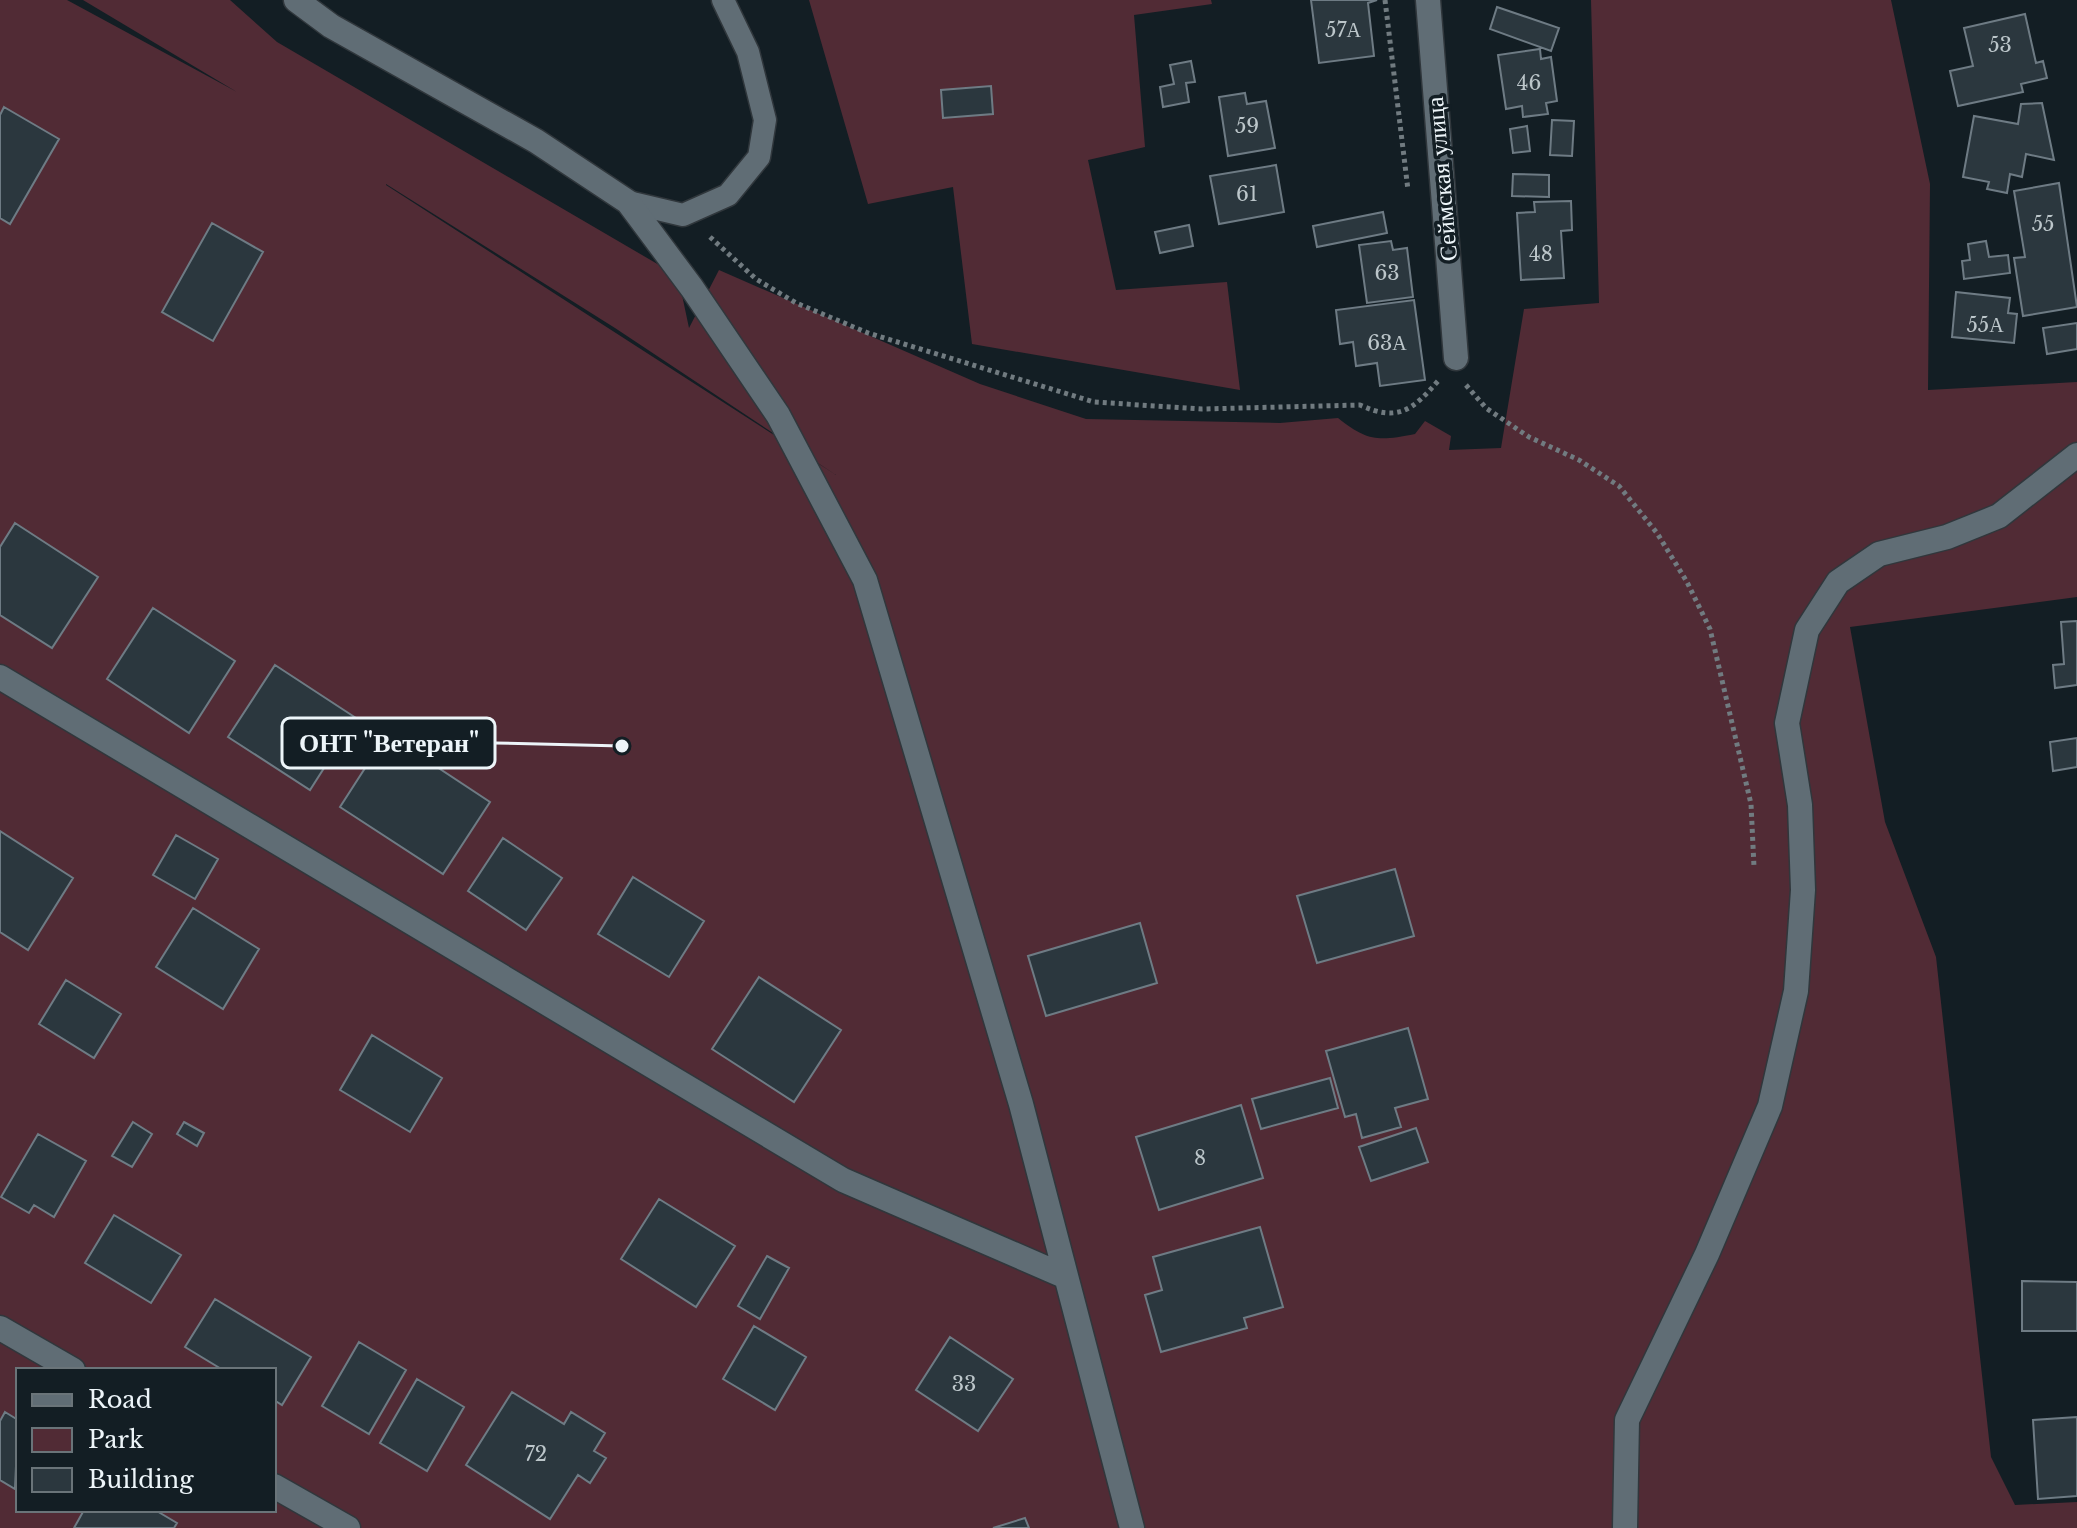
<svg xmlns="http://www.w3.org/2000/svg" width="2077" height="1528" viewBox="0 0 2077 1528" font-family="'Libre Baskerville',serif">
<rect width="100%" height="100%" fill="#131e24"/>
<path fill="#512b35" fill-rule="evenodd" d="M 0,0 L 67,0 L 237,92 L 83,0 L 230,0 L 277,42 L 678,276 L 689,328 L 719,270 L 980,384 L 1086,419 L 1280,423 L 1338,418 C 1368,442 1379,441 1415,434 L 1425,421 L 1451,436 L 1449,450 L 1501,448 L 1524,309 L 1599,303 L 1591,0 L 1891,0 L 1930,184 L 1928,390 L 2077,382 L 2077,597 L 1850,627 L 1885,822 L 1936,957 L 1991,1457 L 2015,1505 L 2077,1502 L 2077,1528 L 0,1528 ZM 386,184 L 615,328 L 836,475 L 386,185 ZM 18,1370 L 274,1370 L 274,1510 L 18,1510 Z
M 809,0 L 1211,0 L 1212,4 L 1134,15 L 1145,147 L 1088,160 L 1116,290 L 1227,282 L 1240,390 L 972,344 L 953,187 L 868,204 Z"/>
<path fill="#2b373e" stroke="#6e7b84" stroke-width="2" d="M 1311,0 L 1377,0 L 1368,3 L 1374,56 L 1319,63 Z
M 1497,7 L 1559,28 L 1551,51 L 1490,29 Z
M 2025,14 L 2036,63 L 2043,61 L 2047,78 L 2021,84 L 2023,92 L 1958,106 L 1950,71 L 1973,66 L 1964,28 Z
M 1540,49 L 1541,59 L 1551,57 L 1557,101 L 1546,103 L 1548,114 L 1523,117 L 1522,106 L 1506,109 L 1498,55 Z
M 1191,61 L 1195,82 L 1186,83 L 1189,102 L 1163,107 L 1160,87 L 1174,84 L 1170,65 Z
M 991,86 L 993,114 L 943,118 L 941,90 Z
M 1245,93 L 1247,104 L 1266,101 L 1275,148 L 1228,156 L 1219,97 Z
M 2042,103 L 2054,160 L 2026,154 L 2022,177 L 2010,174 L 2007,193 L 1987,189 L 1989,182 L 1963,177 L 1974,116 L 2018,124 L 2021,104 Z
M 4,107 L 59,139 L 10,224 L 0,218 L 0,115 Z
M 1552,120 L 1574,121 L 1572,156 L 1550,155 Z
M 1527,126 L 1530,151 L 1513,153 L 1510,129 Z
M 1276,165 L 1284,212 L 1219,224 L 1210,176 Z
M 1513,174 L 1549,175 L 1549,197 L 1512,196 Z
M 2059,183 L 2077,307 L 2023,316 L 2014,258 L 2025,257 L 2014,191 Z
M 1571,201 L 1572,230 L 1561,231 L 1564,278 L 1521,280 L 1517,213 L 1535,212 L 1534,202 Z
M 1383,212 L 1387,233 L 1317,247 L 1313,226 Z
M 212,223 L 263,252 L 213,341 L 162,312 Z
M 1189,225 L 1193,246 L 1160,253 L 1155,232 Z
M 1391,241 L 1393,250 L 1407,248 L 1413,297 L 1367,303 L 1359,245 Z
M 1986,241 L 1989,257 L 2008,255 L 2010,273 L 1964,279 L 1962,261 L 1970,260 L 1968,244 Z
M 1956,292 L 2010,298 L 2008,313 L 2017,314 L 2014,343 L 1952,337 Z
M 1414,300 L 1425,380 L 1380,386 L 1377,363 L 1356,366 L 1353,342 L 1340,344 L 1336,310 Z
M 2077,323 L 2077,349 L 2047,354 L 2043,328 Z
M 15,523 L 98,577 L 52,648 L 0,615 L 0,547 Z
M 153,608 L 235,661 L 189,733 L 107,679 Z
M 2077,621 L 2077,685 L 2055,688 L 2053,665 L 2064,664 L 2061,622 Z
M 275,665 L 356,718 L 310,790 L 228,737 Z
M 387,734 L 490,802 L 443,874 L 340,807 Z
M 2077,738 L 2077,767 L 2053,771 L 2050,742 Z
M 0,831 L 73,878 L 28,950 L 0,932 Z
M 176,835 L 218,859 L 195,899 L 153,875 Z
M 503,838 L 562,878 L 526,930 L 468,891 Z
M 1395,869 L 1414,936 L 1317,963 L 1297,896 Z
M 633,877 L 704,921 L 669,977 L 598,934 Z
M 193,908 L 259,949 L 223,1009 L 156,967 Z
M 1140,923 L 1157,983 L 1046,1016 L 1028,956 Z
M 759,977 L 841,1030 L 794,1102 L 712,1049 Z
M 66,980 L 121,1014 L 94,1058 L 39,1024 Z
M 1408,1028 L 1428,1099 L 1395,1108 L 1401,1127 L 1362,1138 L 1356,1114 L 1345,1117 L 1326,1051 Z
M 372,1035 L 442,1078 L 410,1132 L 340,1090 Z
M 1330,1078 L 1338,1108 L 1261,1129 L 1252,1099 Z
M 1241,1105 L 1263,1178 L 1159,1210 L 1136,1137 Z
M 133,1122 L 152,1134 L 132,1167 L 112,1156 Z
M 184,1122 L 204,1133 L 197,1146 L 177,1134 Z
M 1416,1128 L 1428,1162 L 1371,1181 L 1359,1147 Z
M 38,1134 L 86,1161 L 54,1217 L 34,1205 L 29,1213 L 1,1197 Z
M 659,1199 L 735,1246 L 696,1307 L 621,1259 Z
M 114,1215 L 181,1255 L 151,1303 L 85,1263 Z
M 1260,1227 L 1283,1307 L 1244,1318 L 1247,1328 L 1161,1352 L 1145,1295 L 1162,1290 L 1153,1257 Z
M 767,1256 L 789,1268 L 760,1319 L 738,1306 Z
M 2022,1281 L 2077,1282 L 2077,1331 L 2022,1331 Z
M 215,1299 L 311,1357 L 282,1405 L 274,1400 L 274,1370 L 223,1370 L 185,1347 Z
M 754,1326 L 806,1357 L 775,1410 L 723,1379 Z
M 950,1337 L 1013,1379 L 978,1431 L 916,1390 Z
M 359,1342 L 406,1370 L 369,1434 L 322,1406 Z
M 417,1379 L 464,1407 L 427,1471 L 380,1443 Z
M 512,1392 L 564,1424 L 571,1412 L 605,1433 L 594,1451 L 606,1458 L 590,1483 L 578,1475 L 550,1519 L 466,1465 Z
M 5,1412 L 18,1420 L 15,1489 L 0,1480 L 0,1421 Z
M 2077,1417 L 2077,1496 L 2038,1499 L 2033,1420 Z
M 84,1510 L 155,1510 L 177,1523 L 174,1528 L 74,1528 Z
M 1025,1518 L 1029,1528 L 993,1528 Z"/>
<g fill="none" stroke-linecap="round" stroke-linejoin="round">
<defs>
<path id="service" d="M 628,202 L 683,215 L 728,195 L 759,157 L 765,120 L 748,52 L 723,0"/>
<path id="minor" d="M 296,0 L 331,26 L 536,141 L 628,202 L 692,288 L 778,415 L 865,580 L 1021,1104 L 1132,1528
M 1428,0 L 1456,358
M 0,677 L 843,1180 L 1064,1276
M 0,1328 L 73,1370
M 274,1486 L 348,1528
M 1625,1528 L 1627,1420 L 1707,1254 L 1770,1106 L 1796,991 L 1803,890 L 1800,805 L 1787,723 L 1807,630 L 1838,582 L 1879,554 L 1947,537 L 1999,516 L 2077,455"/>
</defs>
<use href="#service" stroke="#30373c" stroke-width="25"/>
<use href="#minor" stroke="#30373c" stroke-width="27"/>
<path stroke="#717b80" stroke-width="5" stroke-dasharray="4 4" stroke-linecap="butt" d="M 1385,0 L 1408,190
M 710,237 L 756,279 L 796,303 L 868,333 L 1094,402 L 1202,409 L 1360,405 C 1397,422 1412,411 1438,381
M 1466,385 L 1486,408 L 1529,437 L 1579,460 L 1619,486 L 1657,533 L 1687,582 L 1710,629 L 1751,804 L 1754,867"/>
<use href="#service" stroke="#606d75" stroke-width="22"/>
<use href="#minor" stroke="#606d75" stroke-width="24"/>
</g>
<g text-anchor="middle" stroke-width="7" stroke-linejoin="round" paint-order="stroke">
<g font-size="20" fill="#bcc6ca">
<text x="1343" y="37">57А</text>
<text x="2000" y="52">53</text>
<text x="1529" y="90">46</text>
<text x="1247" y="133">59</text>
<text x="1247" y="201">61</text>
<text x="2043" y="231">55</text>
<text x="1541" y="261">48</text>
<text x="1387" y="280">63</text>
<text x="1985" y="332">55А</text>
<text x="1387" y="350">63А</text>
<text x="1200" y="1165">8</text>
<text x="964" y="1391">33</text>
<text x="536" y="1461">72</text>
</g>
<g font-size="24" fill="#edf5f9" stroke="#131e24">
<text transform="translate(1442 179) rotate(-95)" y="8">Сеймская улица</text>
</g>
</g>
<path fill="none" stroke="#edf5f9" stroke-width="3" d="M622 746L495 743"/>
<circle fill="#edf5f9" stroke="#131e24" stroke-width="3" cx="622" cy="746" r="8"/>
<rect fill="#131e24" stroke="#edf5f9" stroke-width="3" x="282" y="718" width="213" height="50" rx="8"/>
<g font-size="26" text-anchor="middle" font-weight="bold" fill="#edf5f9">
<text x="389" y="752">ОНТ "Ветеран"</text>
</g>
<rect x="16" y="1368" width="260" height="144" fill="#131e24" stroke="#6a7479" stroke-width="2"/>
<rect x="32" y="1394" width="40" height="12" fill="#606d75" stroke="#6a7479" stroke-width="2"/>
<text x="88" y="1408" font-size="24" fill="#edf5f9">Road</text>
<rect x="32" y="1428" width="40" height="24" fill="#512b35" stroke="#6a7479" stroke-width="2"/>
<text x="88" y="1448" font-size="24" fill="#edf5f9">Park</text>
<rect x="32" y="1468" width="40" height="24" fill="#2b373e" stroke="#6a7479" stroke-width="2"/>
<text x="88" y="1488" font-size="24" fill="#edf5f9">Building</text>
</svg>
